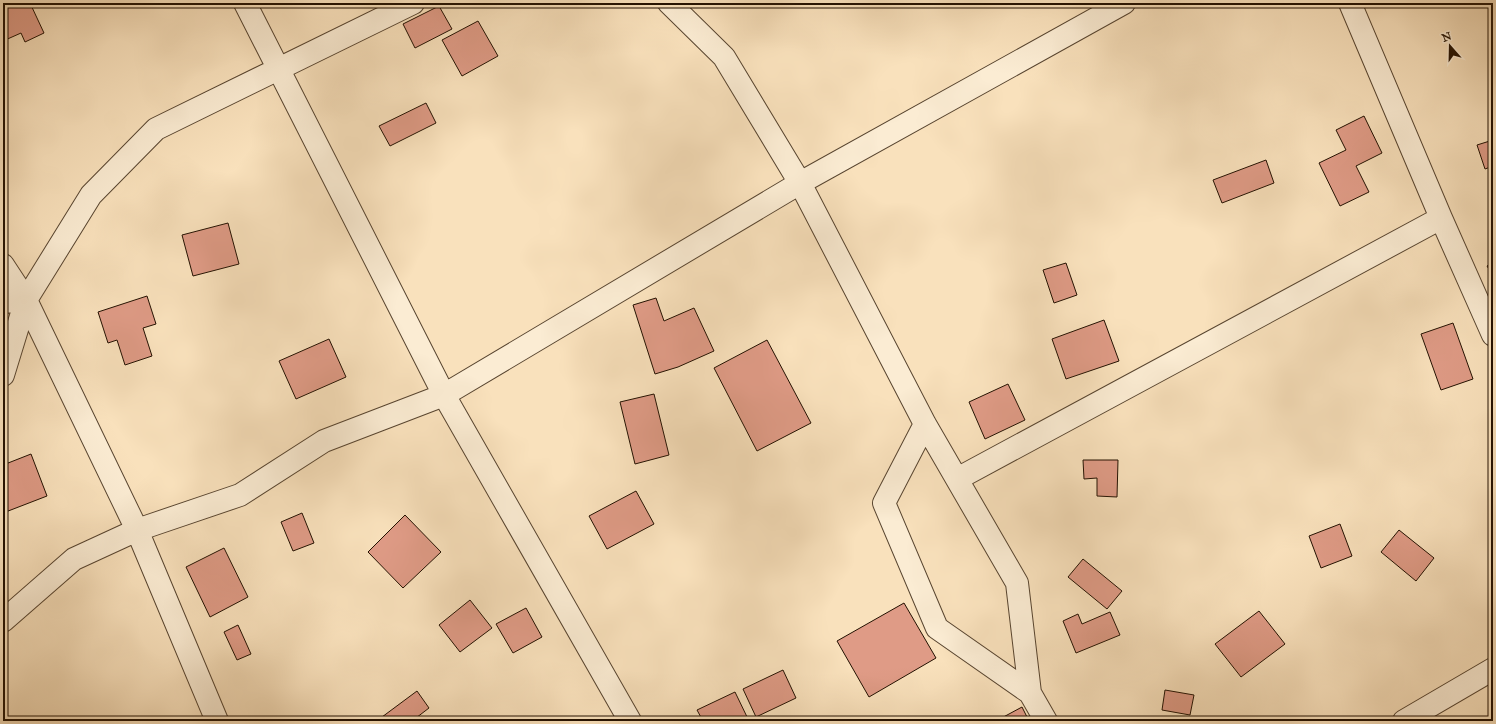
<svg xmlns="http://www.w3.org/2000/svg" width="1496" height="724" viewBox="0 0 1496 724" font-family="'IM FELL Great Primer',serif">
<rect width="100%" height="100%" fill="#f9e1bc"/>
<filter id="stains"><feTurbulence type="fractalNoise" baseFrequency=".005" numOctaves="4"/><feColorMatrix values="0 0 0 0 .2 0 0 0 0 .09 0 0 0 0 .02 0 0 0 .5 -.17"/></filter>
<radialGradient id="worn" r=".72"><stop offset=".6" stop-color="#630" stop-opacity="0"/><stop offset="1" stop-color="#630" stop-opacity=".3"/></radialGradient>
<path fill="#df9b86" stroke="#231101" d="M 3,3 L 30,3 L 44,33 L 25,42 L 21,33 L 3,41 Z
M 439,6 L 452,29 L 415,48 L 403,24 Z
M 478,21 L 498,56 L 462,76 L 442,40 Z
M 426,103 L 436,123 L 390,146 L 379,126 Z
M 1364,116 L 1382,153 L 1356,166 L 1369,192 L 1340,206 L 1319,163 L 1346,150 L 1336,130 Z
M 1493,140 L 1493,166 L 1485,169 L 1477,145 Z
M 1266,160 L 1274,183 L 1222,203 L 1213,180 Z
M 228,223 L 239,264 L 193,276 L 182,235 Z
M 1493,262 L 1493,276 L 1487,266 Z
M 1066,263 L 1077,295 L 1054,303 L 1043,270 Z
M 147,296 L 156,324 L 143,328 L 152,356 L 125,365 L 117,340 L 108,343 L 98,312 Z
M 656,298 L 664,321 L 694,308 L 714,351 L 678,367 L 655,374 L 633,305 Z
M 1104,320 L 1119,361 L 1066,379 L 1052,339 Z
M 1453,323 L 1473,379 L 1441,390 L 1421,334 Z
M 329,339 L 346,377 L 296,399 L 279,361 Z
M 767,340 L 811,423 L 757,451 L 714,368 Z
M 1008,384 L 1025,420 L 985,439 L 969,402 Z
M 654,394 L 669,455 L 635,464 L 620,402 Z
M 31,454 L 47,496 L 3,513 L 3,465 Z
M 1083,460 L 1118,460 L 1117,497 L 1097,496 L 1097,478 L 1084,479 Z
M 636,491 L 654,524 L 607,549 L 589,516 Z
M 302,513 L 314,543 L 293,551 L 281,522 Z
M 405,515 L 441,552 L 403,588 L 368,552 Z
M 1340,524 L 1352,556 L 1321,568 L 1309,536 Z
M 1399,530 L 1434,558 L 1416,581 L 1381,552 Z
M 224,548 L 248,597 L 210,617 L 186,567 Z
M 1083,559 L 1122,591 L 1107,609 L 1068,577 Z
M 470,600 L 492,628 L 460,652 L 439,625 Z
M 904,603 L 936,658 L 869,697 L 837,641 Z
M 526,608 L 542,637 L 513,653 L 496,624 Z
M 1259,611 L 1285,644 L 1241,677 L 1215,644 Z
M 1110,612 L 1120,635 L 1076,653 L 1063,621 L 1078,614 L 1082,624 Z
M 238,625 L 251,654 L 237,660 L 224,632 Z
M 783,670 L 796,698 L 756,717 L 743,689 Z
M 1165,690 L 1194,695 L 1190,715 L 1162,710 Z
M 417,691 L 429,708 L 412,721 L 385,721 L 382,717 Z
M 735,692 L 749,721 L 703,721 L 697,710 Z
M 1022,707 L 1029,721 L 996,721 Z"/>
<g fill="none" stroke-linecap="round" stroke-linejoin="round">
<defs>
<path id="minor" d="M 245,3 L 444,395 L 630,721
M 669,3 L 724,57 L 800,183 L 925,424 L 1017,583 L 1030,693 L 1046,721
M 1350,3 L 1441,218 L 1493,335
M 3,265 L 26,300 L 137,530 L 217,721
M 3,302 L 26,300 L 91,195 L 156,129 L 413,3
M 3,375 L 26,300
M 925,424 L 884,503 L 937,628 L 1030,693
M 957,479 L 1441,218
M 3,621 L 74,559 L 137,530 L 240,495 L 324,441 L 444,395 L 800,183 L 1124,3
M 1404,721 L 1493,669"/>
</defs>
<use href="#minor" stroke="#584530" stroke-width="24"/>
<use href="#minor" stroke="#fbecd3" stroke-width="22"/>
</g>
<rect width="1496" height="724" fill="none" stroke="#f9e1bc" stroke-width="16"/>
<rect x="4" y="4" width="1488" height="716" fill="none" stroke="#231101" stroke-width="2"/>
<rect x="8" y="8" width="1480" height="708" fill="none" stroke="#231101"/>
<g transform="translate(1450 46) rotate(340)" stroke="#fbecd3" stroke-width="3" paint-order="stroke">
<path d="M0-3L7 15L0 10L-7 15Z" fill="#231101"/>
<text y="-6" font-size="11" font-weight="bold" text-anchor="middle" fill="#231101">N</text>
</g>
<rect width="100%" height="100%" filter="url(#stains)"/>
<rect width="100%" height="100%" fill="url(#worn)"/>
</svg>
